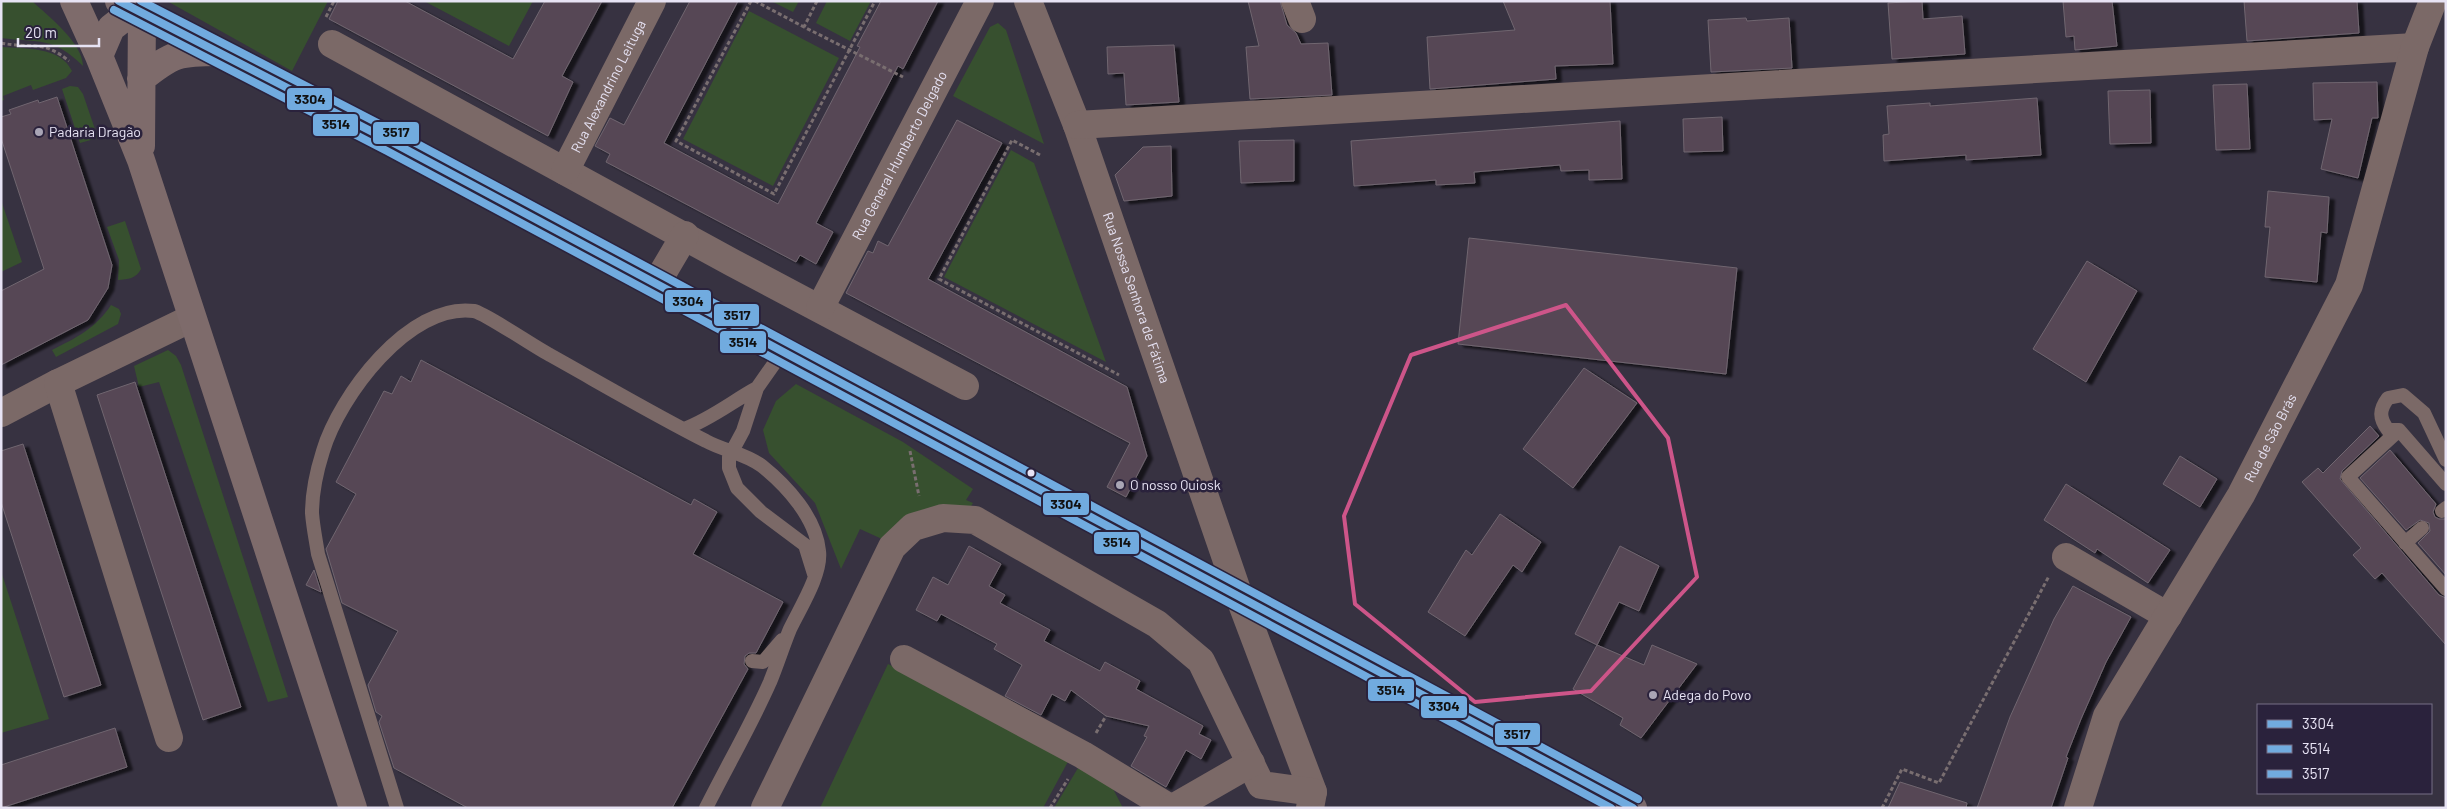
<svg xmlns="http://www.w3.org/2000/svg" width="2447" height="809" viewBox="0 0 2447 809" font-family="Barlow,sans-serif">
<defs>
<filter id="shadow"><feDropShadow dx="5.5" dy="3" stdDeviation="1" flood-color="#0009"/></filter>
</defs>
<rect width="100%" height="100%" fill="#373241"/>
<path fill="#37502f" d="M 1,1 L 32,1 C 48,16 83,43 83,66 C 53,36 39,43 1,38 Z
M 167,1 L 328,1 L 292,71 Z
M 424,1 L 533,1 L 509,46 Z
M 771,1 L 799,1 L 793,12 Z
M 827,1 L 871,1 L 850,41 L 816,23 Z
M 749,11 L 839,58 L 773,186 L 683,139 Z
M 998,23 L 1006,30 L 1044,144 L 953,96 L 990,27 Z
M 1,47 C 25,49 60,46 72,71 L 66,78 L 33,90 L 31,85 L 3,96 L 4,100 L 1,101 Z
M 70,86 L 78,87 L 83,94 L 98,138 L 80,143 L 62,89 Z
M 1011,150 L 1034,163 L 1106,362 L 944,277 Z
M 1,200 L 22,262 L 1,272 Z
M 125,221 L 141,269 C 136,279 128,279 118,280 L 119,260 L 107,227 Z
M 111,305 L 119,309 L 121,314 L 118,324 L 56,357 L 52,350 C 76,338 96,328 111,305 Z
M 168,350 L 176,356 L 181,365 L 288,697 L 268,702 L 159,382 L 139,387 L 134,366 Z
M 796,384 L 903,442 L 973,489 L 966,500 L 973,503 L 970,508 C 932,503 908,509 882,539 L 860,529 L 841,569 L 815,503 L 769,453 L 763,430 L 776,401 Z
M 1,571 L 49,719 L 1,733 Z
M 888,664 L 1071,756 L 1043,808 L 820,808 Z
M 1078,768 L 1111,785 L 1123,808 L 1054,808 Z"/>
<path fill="#564654" stroke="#706670" filter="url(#shadow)" d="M 338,1 L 405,1 L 513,59 L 545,1 L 602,1 L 562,76 L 573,82 L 548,136 L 329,19 Z
M 690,1 L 738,1 L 664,143 L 778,204 L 860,47 L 857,46 L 881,1 L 938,1 L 903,69 L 898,66 L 816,223 L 833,232 L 816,264 L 800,255 L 796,262 L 606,162 L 610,154 L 595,146 L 610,118 L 624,125 Z
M 1248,1 L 1280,1 L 1287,25 L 1296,33 L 1301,44 L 1328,43 L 1332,95 L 1250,99 L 1246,47 L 1259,46 Z
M 1503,1 L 1610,1 L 1613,64 L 1555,66 L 1556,79 L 1430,89 L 1427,37 L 1515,30 Z
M 1922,1 L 1923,19 L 1962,16 L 1965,54 L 1892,59 L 1888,3 Z
M 2063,1 L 2112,1 L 2117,46 L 2075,50 L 2074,36 L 2066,37 Z
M 2244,1 L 2357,1 L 2359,33 L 2247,41 Z
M 1746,18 L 1747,21 L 1789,18 L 1792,68 L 1711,72 L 1708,20 Z
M 1174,45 L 1179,102 L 1126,105 L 1124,73 L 1108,74 L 1107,47 Z
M 2377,82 L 2378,118 L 2372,118 L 2358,178 L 2321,169 L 2332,119 L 2314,120 L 2313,83 Z
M 2247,84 L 2250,149 L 2216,150 L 2213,85 Z
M 2150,90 L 2151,143 L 2110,144 L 2108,91 Z
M 57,97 L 112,265 L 108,288 L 88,320 L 1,365 L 1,291 L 44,269 L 1,138 L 1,117 L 11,114 L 9,110 L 38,100 L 39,103 Z
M 2037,98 L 2041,155 L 1966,160 L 1966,155 L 1884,161 L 1883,135 L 1889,134 L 1887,106 L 1930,103 L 1930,106 Z
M 1722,117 L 1723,151 L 1684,152 L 1683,119 Z
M 957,120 L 1002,143 L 928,279 L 1127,387 L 1147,456 L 1126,497 L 1107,487 L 1130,443 L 846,293 L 868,251 L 873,253 L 878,241 L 888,246 Z
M 1620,121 L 1622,179 L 1589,180 L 1589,170 L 1561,171 L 1560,165 L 1474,172 L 1475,183 L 1436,185 L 1436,180 L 1354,186 L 1351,141 Z
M 1294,140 L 1294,181 L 1241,183 L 1239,141 Z
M 1171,146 L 1172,196 L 1124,201 L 1115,175 L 1143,147 Z
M 2268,191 L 2329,197 L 2327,233 L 2321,232 L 2317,282 L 2265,277 L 2270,227 L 2265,227 Z
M 1469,238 L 1737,268 L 1726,374 L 1458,344 Z
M 2087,261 L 2137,291 L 2086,382 L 2033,349 Z
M 421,360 L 691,505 L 694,499 L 717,512 L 693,554 L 783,602 L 756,653 L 749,653 L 745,656 L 744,664 L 748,669 L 672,808 L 468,808 L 394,768 L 379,722 L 382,716 L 376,712 L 368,685 L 398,631 L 342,603 L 326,549 L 356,494 L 336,482 L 384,391 L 392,394 L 401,376 L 411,382 Z
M 1584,368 L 1637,403 L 1573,488 L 1523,449 Z
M 135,382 L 241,707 L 203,720 L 97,395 Z
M 2370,426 L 2379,436 L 2342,471 L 2340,479 L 2439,595 L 2446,598 L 2446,645 L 2382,573 L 2375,579 L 2353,555 L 2361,548 L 2302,482 L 2318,468 L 2323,473 Z
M 23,444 L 101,685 L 64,697 L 1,502 L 1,451 Z
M 2390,450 L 2436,504 L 2433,512 L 2435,517 L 2439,519 L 2446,519 L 2446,575 L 2418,543 L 2430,531 L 2429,523 L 2420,520 L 2406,530 L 2360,478 Z
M 2180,456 L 2217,479 L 2200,507 L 2163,484 Z
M 2066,484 L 2170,550 L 2148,583 L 2097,549 L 2095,553 L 2044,520 Z
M 1500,514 L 1541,542 L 1522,572 L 1513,565 L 1465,636 L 1428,612 L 1466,550 L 1472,555 Z
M 969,546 L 1001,564 L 989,586 L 1005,595 L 1000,603 L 1050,630 L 1044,641 L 1100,671 L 1105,662 L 1140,681 L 1136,689 L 1203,726 L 1199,734 L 1211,740 L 1201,759 L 1186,750 L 1166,787 L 1131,766 L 1147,737 L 1144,736 L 1149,726 L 1106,716 L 1071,690 L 1065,701 L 1052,694 L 1041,715 L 1005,696 L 1022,665 L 994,649 L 997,644 L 941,614 L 937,621 L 916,610 L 933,577 L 948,585 Z
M 1620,546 L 1659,566 L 1639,611 L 1619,602 L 1597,645 L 1575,634 Z
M 314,570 L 321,592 L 306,585 Z
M 2073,586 L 2131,617 L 2106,662 L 2081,719 L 2066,757 L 2068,758 L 2051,808 L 1977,808 L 2010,717 L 2054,619 Z
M 1597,645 L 1644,665 L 1652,645 L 1697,664 L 1641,738 L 1620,725 L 1623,718 L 1573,689 Z
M 115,728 L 127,767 L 1,808 L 1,765 Z
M 1900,782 L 1967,803 L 1966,808 L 1888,808 Z"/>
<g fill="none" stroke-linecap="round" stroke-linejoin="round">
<path stroke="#796e70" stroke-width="3" stroke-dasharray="4 2.5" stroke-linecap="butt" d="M 751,1 L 676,141 L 774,194 L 875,1
M 755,1 L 804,27
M 817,1 L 804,27 L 903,77
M 326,17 L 334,1
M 1,43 C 31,49 42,39 69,61
M 1040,155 L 1012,140 L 939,279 L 1119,375
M 910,451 L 919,496
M 1096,733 L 1106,716
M 1050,808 L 1068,779
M 1882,808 L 1902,769 L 1939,783 L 2049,576"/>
<path stroke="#7b6967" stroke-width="14" d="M 783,351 L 757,388 L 743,431 L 729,457 L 729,468 L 737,488 L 761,512 L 805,545 L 814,574
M 684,429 C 711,419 733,401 757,388
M 2399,430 L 2348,477 L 2446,589
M 2446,460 L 2424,413 L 2403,395 L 2388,398 C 2379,410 2379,418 2388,430 L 2399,430 L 2446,484
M 2442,511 L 2446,508
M 2405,543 L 2422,528
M 752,661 L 763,662 L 782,640
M 397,808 L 318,554 C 316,541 313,527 312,513 C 312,494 317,470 323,451 C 339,397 409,302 474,311 C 485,313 536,348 550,355 C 602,384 653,414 706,441 C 724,451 745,453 762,466 C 787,486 816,518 819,551 C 822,574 800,608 790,629 C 783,646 777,665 770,682 C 751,725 727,766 706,808"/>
<g stroke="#7b6967" stroke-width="28">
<path id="s1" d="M 1028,1 L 1077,125 L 1239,596 L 1313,792 L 1310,808"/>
<path d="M 1295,1 L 1302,19"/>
<path d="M 332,44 L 733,263 L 965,386"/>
<path d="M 1077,125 L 2415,47"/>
<path id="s2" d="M 565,171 L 652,1"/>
<path d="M 656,284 L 685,235"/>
<path id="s3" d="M 820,308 L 980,1"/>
<path d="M 1,413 L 58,383"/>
<path d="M 2066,557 L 2168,616"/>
<path d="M 904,659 L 1083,755 L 1170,808"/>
<path d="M 169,738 L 58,383 L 192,318"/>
<path d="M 765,808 L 892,547 L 913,527 L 943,518 L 975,520 L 1157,624 L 1201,661 L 1261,785 L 1313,792"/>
<path d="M 1173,808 L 1251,763"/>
<path id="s4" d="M 2078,808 L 2107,716 L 2241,495 L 2349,285 L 2415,47 L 2433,1"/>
</g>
<path stroke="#7e6b6b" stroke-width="28" d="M 74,1 L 99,56
M 134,10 L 111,28 L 99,56 L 141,160 L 353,808
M 141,79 C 173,53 179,52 219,52
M 141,146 L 142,12"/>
<path stroke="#7b696c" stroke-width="28" d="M 119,1 L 392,142 L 1633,808"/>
<defs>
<path id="bus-1" d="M 119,1 L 392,142 L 1633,808"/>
<path id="bus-2" d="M 114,10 L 387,151 L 1611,808"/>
<path id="bus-3" d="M 141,1 L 397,133 L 1638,799"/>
</defs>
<use href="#bus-1" stroke="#2a223c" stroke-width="11"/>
<use href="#bus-2" stroke="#2a223c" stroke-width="11"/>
<use href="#bus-3" stroke="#2a223c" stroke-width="11"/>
<use href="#bus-1" stroke="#71abdf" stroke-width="8"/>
<use href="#bus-2" stroke="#71abdf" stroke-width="8"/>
<use href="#bus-3" stroke="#71abdf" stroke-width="8"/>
</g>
<path fill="none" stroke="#cd5589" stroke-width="4" stroke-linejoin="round" d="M 1566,305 L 1668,438 L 1697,577 L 1591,691 L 1475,702 L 1355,604 L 1344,516 L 1411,355 Z"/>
<g fill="#a9a5b5" stroke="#2a223c" stroke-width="2">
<circle cx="39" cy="132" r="5"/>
<circle cx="1120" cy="485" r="5"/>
<circle cx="1653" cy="695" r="5"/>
</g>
<circle fill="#e7e3f4" stroke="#2a223c" stroke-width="2" cx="1031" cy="473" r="4.5"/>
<g text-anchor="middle" stroke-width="5" stroke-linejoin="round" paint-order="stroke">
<g font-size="14" fill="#e7e3f4" stroke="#2a223c">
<text dy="5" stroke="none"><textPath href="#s2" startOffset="95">Rua Alexandrino Leituga</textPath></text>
<text dy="5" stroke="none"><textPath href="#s3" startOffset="172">Rua General Humberto Delgado</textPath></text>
<text dy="5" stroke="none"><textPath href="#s1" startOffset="316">Rua Nossa Senhora de Fátima</textPath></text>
<text dy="5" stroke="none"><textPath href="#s4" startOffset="419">Rua de São Brás</textPath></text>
</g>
<g font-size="14" fill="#e7e3f4" stroke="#2a223c" text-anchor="start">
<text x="49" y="137">Padaria Dragão</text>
<text x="1130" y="490">O nosso Quiosk</text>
<text x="1663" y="700">Adega do Povo</text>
</g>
</g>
<g stroke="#2a223c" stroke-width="2">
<rect x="286" y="87" width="47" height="24" rx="5" fill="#71abdf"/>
<rect x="312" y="113" width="47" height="24" rx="5" fill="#71abdf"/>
<rect x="372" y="121" width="48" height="24" rx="5" fill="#71abdf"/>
<rect x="664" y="289" width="48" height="24" rx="5" fill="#71abdf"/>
<rect x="713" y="303" width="47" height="24" rx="5" fill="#71abdf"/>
<rect x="719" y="330" width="48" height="24" rx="5" fill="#71abdf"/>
<rect x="1042" y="492" width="48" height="24" rx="5" fill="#71abdf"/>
<rect x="1093" y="531" width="47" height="24" rx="5" fill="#71abdf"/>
<rect x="1367" y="678" width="48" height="24" rx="5" fill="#71abdf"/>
<rect x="1420" y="695" width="48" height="24" rx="5" fill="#71abdf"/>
<rect x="1494" y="722" width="47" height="24" rx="5" fill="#71abdf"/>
</g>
<g font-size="14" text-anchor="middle" font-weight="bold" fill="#111">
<text x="310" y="104">3304</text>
<text x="336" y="129">3514</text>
<text x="396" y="137">3517</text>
<text x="688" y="306">3304</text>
<text x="737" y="320">3517</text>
<text x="743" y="347">3514</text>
<text x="1066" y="509">3304</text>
<text x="1117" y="547">3514</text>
<text x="1391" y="695">3514</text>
<text x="1444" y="711">3304</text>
<text x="1517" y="739">3517</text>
</g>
<rect width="2447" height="809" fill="none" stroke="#e7e3f4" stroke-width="5"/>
<rect x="2257" y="704" width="175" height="90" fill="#2a223c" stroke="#766f86"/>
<rect x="2267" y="720" width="25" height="8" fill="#71abdf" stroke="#766f86"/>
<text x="2302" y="729" font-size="15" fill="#e7e3f4">3304</text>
<rect x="2267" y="745" width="25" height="8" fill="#71abdf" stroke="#766f86"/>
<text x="2302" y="754" font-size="15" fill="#e7e3f4">3514</text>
<rect x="2267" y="770" width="25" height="8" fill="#71abdf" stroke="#766f86"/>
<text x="2302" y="779" font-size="15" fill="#e7e3f4">3517</text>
<path d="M18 38v8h81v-8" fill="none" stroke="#e7e3f4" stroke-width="2.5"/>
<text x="25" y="38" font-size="15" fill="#e7e3f4" stroke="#2a223c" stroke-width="4" paint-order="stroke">20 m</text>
</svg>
